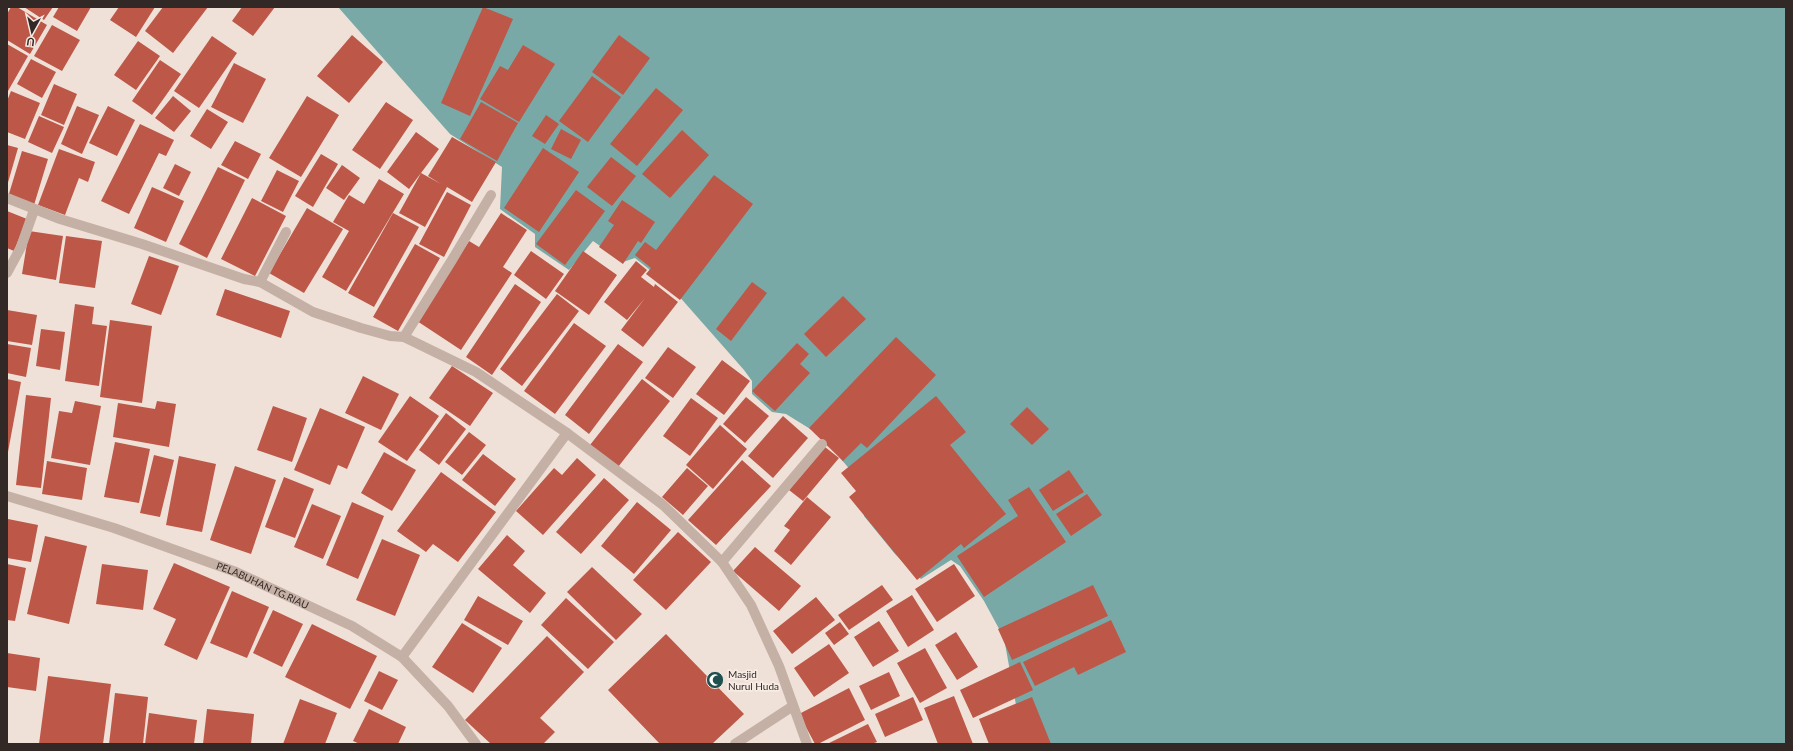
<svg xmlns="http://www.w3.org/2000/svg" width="1793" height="751" viewBox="0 0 1793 751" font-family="Lato,sans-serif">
<rect width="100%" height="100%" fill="#efe1d8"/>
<path fill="#79a9a6" d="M 338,7 L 1786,7 L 1786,744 L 1023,744 L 1004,638 L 984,601 L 960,566 L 951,560 L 921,579 L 895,554 L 864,516 L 873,496 L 820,435 L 786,414 L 772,412 L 752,394 L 752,381 L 744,370 L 670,286 L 635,258 L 623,262 L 593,241 L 569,270 L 535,247 L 535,234 L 500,209 L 502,167 L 450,134 Z"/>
<path fill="#bd5748" d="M 11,7 L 17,7 L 47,25 L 30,54 L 7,40 L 7,14 Z
M 24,7 L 53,7 L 44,20 Z
M 59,7 L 91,7 L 77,31 L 53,17 Z
M 119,7 L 155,7 L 136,37 L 110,20 Z
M 163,7 L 208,7 L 173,53 L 145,31 Z
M 242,7 L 275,7 L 253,36 L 232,21 Z
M 483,7 L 513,19 L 470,116 L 441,103 Z
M 52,25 L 80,40 L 62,71 L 34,56 Z
M 352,35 L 383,62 L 349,103 L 317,76 Z
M 619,35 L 650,58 L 623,95 L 592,72 Z
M 212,36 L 237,53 L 199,108 L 174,91 Z
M 138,41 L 160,56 L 136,90 L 114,75 Z
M 7,44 L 28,56 L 8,91 L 7,90 Z
M 523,45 L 555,64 L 519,122 L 480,99 L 500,66 L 508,70 Z
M 31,59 L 56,72 L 42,98 L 17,84 Z
M 160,60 L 181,74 L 152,115 L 132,101 Z
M 234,63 L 266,79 L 243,123 L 211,107 Z
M 592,76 L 621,97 L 588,142 L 559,121 Z
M 54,84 L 77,94 L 64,125 L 41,115 Z
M 656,88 L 683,110 L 637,166 L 610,144 Z
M 11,91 L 40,103 L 25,139 L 7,132 L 7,101 Z
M 173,96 L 191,111 L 174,132 L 155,118 Z
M 307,96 L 339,115 L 301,177 L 269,158 Z
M 386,102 L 413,120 L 380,169 L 352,150 Z
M 481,102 L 518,123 L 497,161 L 460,139 Z
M 77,106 L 99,115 L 82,154 L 61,144 Z
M 108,106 L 135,120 L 117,156 L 89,143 Z
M 207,109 L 228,122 L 211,149 L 190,136 Z
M 546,115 L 559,124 L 545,144 L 532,136 Z
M 39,116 L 64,127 L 52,153 L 28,142 Z
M 140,124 L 174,140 L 166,156 L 159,153 L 129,214 L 101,201 Z
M 561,129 L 581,140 L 571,159 L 551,149 Z
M 682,130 L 709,155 L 670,198 L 642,174 Z
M 416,132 L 439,149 L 409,189 L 387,172 Z
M 452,137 L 496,162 L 472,202 L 447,187 L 425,227 L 399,213 L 421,173 L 441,184 L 428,176 Z
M 235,141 L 261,154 L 248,179 L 221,165 Z
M 7,145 L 18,148 L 7,186 Z
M 543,148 L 579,172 L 539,232 L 504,208 Z
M 59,149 L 95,162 L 88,182 L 79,178 L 65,215 L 38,205 Z
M 22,151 L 48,159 L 34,205 L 8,197 Z
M 321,154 L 338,164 L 313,207 L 295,196 Z
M 611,157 L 636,176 L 612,206 L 587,187 Z
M 175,164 L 191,172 L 179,196 L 163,188 Z
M 342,165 L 360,178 L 344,200 L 326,188 Z
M 218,167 L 245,180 L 207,258 L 179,244 Z
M 277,170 L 299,181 L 283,212 L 261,201 Z
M 714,175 L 753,204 L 680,300 L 646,274 L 651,268 L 635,255 L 645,242 L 656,250 Z
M 379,179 L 404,194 L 346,291 L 322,277 L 349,231 L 333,222 L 349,195 L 364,204 Z
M 152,187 L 184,201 L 166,242 L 134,228 Z
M 576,190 L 605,211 L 565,265 L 536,244 Z
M 447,192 L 471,205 L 444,257 L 419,244 Z
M 252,198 L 286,216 L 255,276 L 221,259 Z
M 622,200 L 655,222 L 641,243 L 638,241 L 623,264 L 599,247 L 614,225 L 608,221 Z
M 307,208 L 343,229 L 304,293 L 269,273 Z
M 7,211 L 27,219 L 14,251 L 7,248 Z
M 393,213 L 419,227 L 374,307 L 348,293 Z
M 501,213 L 527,230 L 503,267 L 512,273 L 461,350 L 417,321 L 469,241 L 479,247 Z
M 29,231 L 63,236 L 56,280 L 22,274 Z
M 66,236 L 102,241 L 95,288 L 59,283 Z
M 415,244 L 440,258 L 398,331 L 373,317 Z
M 531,251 L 564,274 L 546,299 L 514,275 Z
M 583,251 L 617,275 L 589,315 L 555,291 Z
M 149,256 L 179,266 L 161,315 L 131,304 Z
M 636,261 L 647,270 L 641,277 L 654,287 L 655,284 L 678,302 L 643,347 L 621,330 L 645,298 L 627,320 L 604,302 Z
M 752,282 L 767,293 L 731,341 L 716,329 Z
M 515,284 L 541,302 L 492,375 L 466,357 Z
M 225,289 L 290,311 L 281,338 L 216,315 Z
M 557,294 L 579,311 L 522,386 L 500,369 Z
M 843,296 L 866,319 L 826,357 L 804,334 Z
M 75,304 L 94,307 L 92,324 L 107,326 L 99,386 L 65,381 Z
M 7,310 L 37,315 L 32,345 L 7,341 Z
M 110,320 L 152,326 L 142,403 L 100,397 Z
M 574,323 L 606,346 L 555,414 L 524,391 Z
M 41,329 L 65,332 L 60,370 L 36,366 Z
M 896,337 L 936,375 L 867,448 L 861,443 L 843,461 L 809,428 Z
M 797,343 L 809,354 L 800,364 L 810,373 L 775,411 L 752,391 Z
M 7,344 L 31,348 L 26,377 L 7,373 Z
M 618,344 L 643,362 L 589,434 L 565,415 Z
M 668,347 L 696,367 L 673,398 L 645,378 Z
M 722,360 L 750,381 L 724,415 L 696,394 Z
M 452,366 L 493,393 L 470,426 L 429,398 Z
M 363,376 L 399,394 L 381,430 L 345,413 Z
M 7,379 L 21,382 L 8,452 L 7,452 Z
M 642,379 L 670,401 L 618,467 L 590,445 Z
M 26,395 L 51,398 L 41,488 L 16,485 Z
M 410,396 L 439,416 L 407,461 L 378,442 Z
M 936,396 L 966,432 L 950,445 L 1006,514 L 964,548 L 961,544 L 917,580 L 849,497 L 856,491 L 841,473 Z
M 746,397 L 769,416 L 745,443 L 723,424 Z
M 691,398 L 718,418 L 690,456 L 663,436 Z
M 75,401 L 101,406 L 90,465 L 51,458 L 59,411 L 72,413 Z
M 157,401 L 176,404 L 169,447 L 113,437 L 118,403 L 155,409 Z
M 273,406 L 307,418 L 292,462 L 257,450 Z
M 1027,407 L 1049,429 L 1032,445 L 1010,424 Z
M 320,408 L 365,427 L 347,469 L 338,465 L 330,485 L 294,470 Z
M 446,413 L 466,429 L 439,465 L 419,450 Z
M 783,416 L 808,438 L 773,478 L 748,456 Z
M 720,425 L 747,449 L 713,489 L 686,465 Z
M 469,432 L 486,445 L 462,475 L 445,462 Z
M 115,442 L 150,449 L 139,503 L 104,497 Z
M 825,447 L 839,458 L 803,501 L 789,490 Z
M 384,452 L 416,470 L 392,511 L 361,493 Z
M 483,454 L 516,479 L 495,506 L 462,480 Z
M 154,455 L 174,460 L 160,517 L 140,513 Z
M 179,456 L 216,464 L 202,532 L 166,525 Z
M 577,458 L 596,475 L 543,535 L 516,511 L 554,468 L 562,475 Z
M 742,460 L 771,486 L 716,545 L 688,520 Z
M 47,461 L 87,468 L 82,500 L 42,494 Z
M 235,466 L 276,480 L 251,554 L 210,540 Z
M 687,468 L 708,486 L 683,515 L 662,497 Z
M 1069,470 L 1084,492 L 1053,511 L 1039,490 Z
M 441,472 L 496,512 L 458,562 L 433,544 L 426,552 L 397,531 Z
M 284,477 L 314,489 L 295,538 L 265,527 Z
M 604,478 L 629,500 L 581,554 L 556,532 Z
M 1029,487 L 1066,542 L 984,597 L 957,556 L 1018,516 L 1008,500 Z
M 1087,494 L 1102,515 L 1071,536 L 1056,514 Z
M 807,497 L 831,517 L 791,565 L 774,551 L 790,530 L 784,526 Z
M 352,502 L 384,516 L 358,579 L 326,565 Z
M 637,502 L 671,530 L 634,574 L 601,546 Z
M 312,504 L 341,516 L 323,559 L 294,547 Z
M 8,519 L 38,525 L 31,562 L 7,558 Z
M 678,532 L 711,562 L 666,610 L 633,580 Z
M 507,535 L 525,551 L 513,565 L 546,593 L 530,613 L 478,569 Z
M 45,536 L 87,546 L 69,624 L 27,614 Z
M 382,539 L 420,555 L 395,616 L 356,600 Z
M 755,547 L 801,586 L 779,611 L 733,571 Z
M 174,563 L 230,587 L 197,660 L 164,645 L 176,619 L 153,609 Z
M 7,564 L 26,568 L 15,621 L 7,620 Z
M 102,564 L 148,570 L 143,610 L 96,604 Z
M 954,564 L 975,596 L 937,622 L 915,589 Z
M 592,567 L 642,614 L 616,640 L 567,592 Z
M 882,585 L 893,600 L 849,630 L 838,615 Z
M 1093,585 L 1108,616 L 1012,660 L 998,629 Z
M 232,591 L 269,607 L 247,658 L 210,643 Z
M 912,595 L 934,630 L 908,647 L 886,611 Z
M 478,596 L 523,621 L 508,645 L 464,620 Z
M 816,597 L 835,620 L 792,654 L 773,631 Z
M 566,598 L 614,642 L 588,669 L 541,625 Z
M 273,610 L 303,624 L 282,667 L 253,653 Z
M 1111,620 L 1126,652 L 1078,675 L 1074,667 L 1035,686 L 1023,662 Z
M 879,621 L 899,651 L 873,667 L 854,637 Z
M 840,622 L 849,634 L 834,645 L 825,633 Z
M 462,623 L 502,648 L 473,693 L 432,667 Z
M 312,624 L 377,656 L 350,709 L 285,677 Z
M 956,632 L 978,667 L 957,680 L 935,645 Z
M 666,634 L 744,714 L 712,744 L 660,744 L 608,690 Z
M 547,636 L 584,672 L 540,718 L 555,732 L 543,744 L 491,744 L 465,720 Z
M 829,644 L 849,673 L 814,697 L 794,668 Z
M 925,648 L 947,688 L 920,703 L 897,663 Z
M 7,653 L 40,658 L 36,691 L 7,687 Z
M 1020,662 L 1033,690 L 973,718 L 960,690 Z
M 379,671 L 398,680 L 382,710 L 364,701 Z
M 889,672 L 900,696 L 871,710 L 859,686 Z
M 48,676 L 111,684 L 103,744 L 39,744 Z
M 849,688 L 865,720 L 818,744 L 815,744 L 799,714 Z
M 115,693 L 148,697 L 143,744 L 109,744 Z
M 954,696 L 973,744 L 938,744 L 924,708 Z
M 913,697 L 923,720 L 885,737 L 875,714 Z
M 1032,697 L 1051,744 L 989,744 L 979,719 Z
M 300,699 L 337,713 L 325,744 L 283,744 Z
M 207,709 L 254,714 L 251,744 L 203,744 Z
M 369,709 L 406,727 L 398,744 L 360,744 L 353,741 Z
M 149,713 L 197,720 L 194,744 L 145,744 Z
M 868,724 L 877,742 L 871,744 L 827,744 Z"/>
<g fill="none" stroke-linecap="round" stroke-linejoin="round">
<g stroke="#c5b0a5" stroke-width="10">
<path d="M 7,198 L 60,219 L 142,244 L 244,279 L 260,282 L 286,232"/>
<path d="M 7,273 L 21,247 L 34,210"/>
<path d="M 260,282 L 313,312 L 361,328 L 390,336 L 404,337 L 476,372 L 567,433 L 663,505 L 722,562 L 751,605 L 779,666 L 807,744"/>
<path d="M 404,337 L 452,260 L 491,195"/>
<path id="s1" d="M 7,496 L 114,528 L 236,572 L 352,626 L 402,657 L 448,706 L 476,744"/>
<path d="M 722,562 L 822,444"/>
<path d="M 402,657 L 567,433"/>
<path d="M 735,744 L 793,706"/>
</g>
</g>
<defs>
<symbol id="mosque-disc" viewBox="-11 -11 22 22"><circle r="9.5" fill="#1f504d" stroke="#f7ece4"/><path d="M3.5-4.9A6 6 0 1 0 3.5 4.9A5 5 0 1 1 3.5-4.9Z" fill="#fff"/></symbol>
</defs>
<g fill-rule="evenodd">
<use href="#mosque-disc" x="705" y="670" width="20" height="20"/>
</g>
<g text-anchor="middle" stroke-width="3.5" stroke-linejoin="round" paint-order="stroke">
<g font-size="10" fill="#322826" stroke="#f7ece4">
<text dy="4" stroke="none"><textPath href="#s1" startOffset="271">PELABUHAN TG.RIAU</textPath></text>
</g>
<g font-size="10" fill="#322826" stroke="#f7ece4" text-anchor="start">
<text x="728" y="678">Masjid<tspan x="728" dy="12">Nurul Huda</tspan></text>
</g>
</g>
<rect width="1793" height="751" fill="none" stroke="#322826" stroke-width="16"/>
<g transform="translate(32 32) rotate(188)" stroke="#f7ece4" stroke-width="3" paint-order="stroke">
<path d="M0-3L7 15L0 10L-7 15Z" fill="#322826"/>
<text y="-6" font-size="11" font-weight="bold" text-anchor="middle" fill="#322826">U</text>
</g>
</svg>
